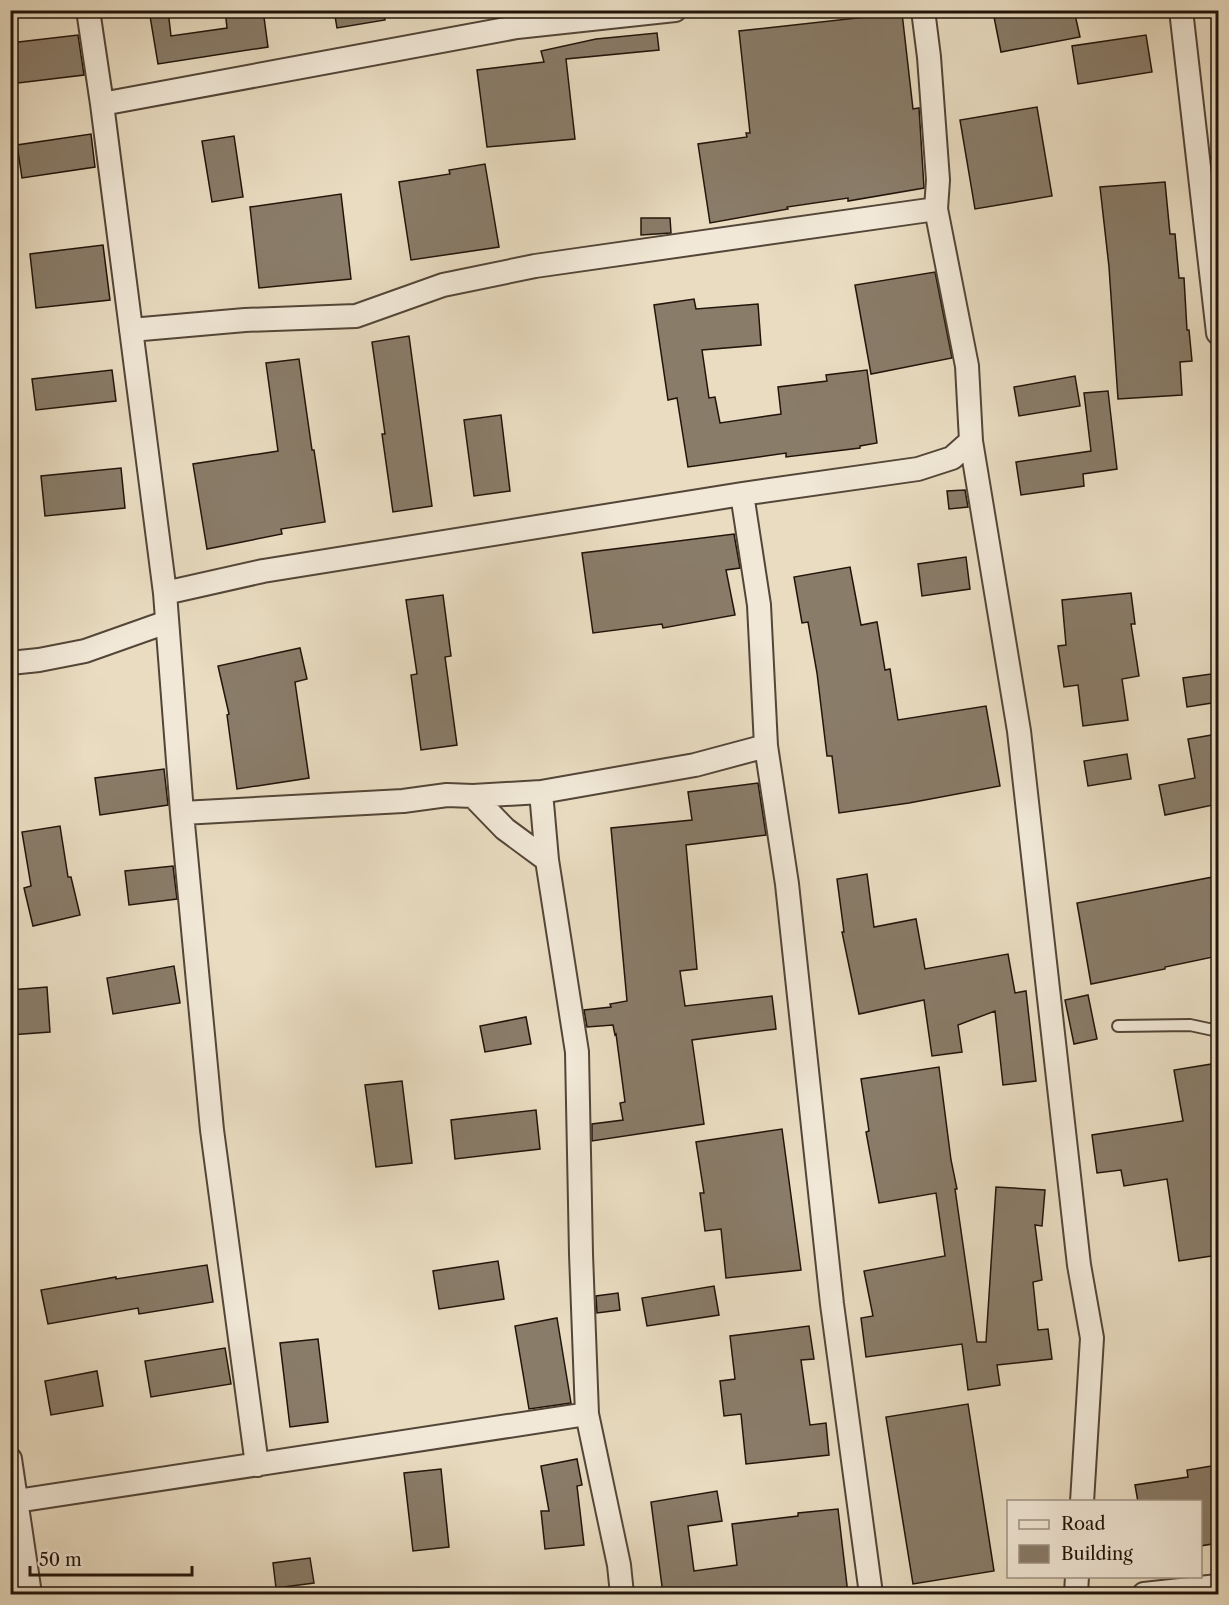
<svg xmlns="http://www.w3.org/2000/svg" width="1229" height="1605" viewBox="0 0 1229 1605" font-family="'Libre Caslon Text',serif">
<rect width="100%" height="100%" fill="#e9dcc1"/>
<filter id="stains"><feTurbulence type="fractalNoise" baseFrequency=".00333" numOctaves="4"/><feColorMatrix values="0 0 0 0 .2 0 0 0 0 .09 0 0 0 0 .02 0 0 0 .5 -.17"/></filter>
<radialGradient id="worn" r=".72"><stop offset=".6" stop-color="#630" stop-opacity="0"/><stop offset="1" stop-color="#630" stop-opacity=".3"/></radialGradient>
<path fill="#897c69" stroke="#21140a" stroke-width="1.5" d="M 149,10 L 168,10 L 171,36 L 227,28 L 225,10 L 263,10 L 268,47 L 158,64 Z
M 334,10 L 384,10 L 385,20 L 337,28 Z
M 1027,10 L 1074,10 L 1080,37 L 1001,52 L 994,17 Z
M 902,13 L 913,109 L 919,108 L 924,188 L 848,201 L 848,198 L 787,207 L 788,209 L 710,223 L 698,144 L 747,137 L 746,133 L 750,133 L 739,31 Z
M 657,33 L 659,50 L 566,59 L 575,139 L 487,147 L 477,70 L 544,62 L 541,51 L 596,39 Z
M 78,35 L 84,75 L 10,84 L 10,43 Z
M 1146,35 L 1152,72 L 1078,84 L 1072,46 Z
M 1037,107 L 1052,196 L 975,209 L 960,120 Z
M 91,134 L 95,167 L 22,178 L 17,145 Z
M 234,136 L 243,197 L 212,202 L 202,141 Z
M 485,164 L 499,247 L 411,260 L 399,182 L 450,174 L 449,170 Z
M 1165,182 L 1170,234 L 1175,234 L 1179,278 L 1184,278 L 1187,330 L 1189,330 L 1192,361 L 1180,362 L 1182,395 L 1118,399 L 1109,267 L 1100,187 Z
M 341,194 L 351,279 L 259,288 L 250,207 Z
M 641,218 L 670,218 L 671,233 L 641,235 Z
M 103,245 L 110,300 L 36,308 L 30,254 Z
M 935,272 L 952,358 L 871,374 L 855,285 Z
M 694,299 L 696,309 L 758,304 L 761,345 L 702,350 L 709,398 L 715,397 L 720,423 L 781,414 L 778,387 L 827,381 L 826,375 L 867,370 L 877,443 L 860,446 L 860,448 L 786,457 L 786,453 L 688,467 L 677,398 L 668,400 L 654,305 Z
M 409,336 L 432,506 L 393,512 L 382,434 L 385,434 L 372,342 Z
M 299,359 L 312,450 L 314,450 L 325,522 L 281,529 L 282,534 L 207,549 L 193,464 L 278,451 L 266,363 Z
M 112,370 L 116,401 L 36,410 L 32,379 Z
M 1075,376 L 1080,406 L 1019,416 L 1014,387 Z
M 1108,391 L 1117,469 L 1083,474 L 1084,486 L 1021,495 L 1016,462 L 1091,451 L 1084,393 Z
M 501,415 L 510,491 L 474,496 L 464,420 Z
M 121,468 L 125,508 L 45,516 L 41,476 Z
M 965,490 L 968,507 L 949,509 L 947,491 Z
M 734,534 L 740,568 L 726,570 L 735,615 L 663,628 L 662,624 L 593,633 L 582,553 Z
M 966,557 L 970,589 L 922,596 L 918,564 Z
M 850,567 L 861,625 L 877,622 L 885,670 L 890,669 L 898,720 L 986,706 L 1000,786 L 909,803 L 839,813 L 832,756 L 827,756 L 817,673 L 808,622 L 802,623 L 794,577 Z
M 1131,593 L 1135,624 L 1131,624 L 1139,676 L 1122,679 L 1128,720 L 1083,726 L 1078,685 L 1064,687 L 1058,646 L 1066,645 L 1062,600 Z
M 443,595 L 451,656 L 445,657 L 457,745 L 421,750 L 411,675 L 417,674 L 406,600 Z
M 300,648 L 307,679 L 295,682 L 309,778 L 237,789 L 227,715 L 229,714 L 218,666 Z
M 1218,673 L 1218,702 L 1187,707 L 1183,678 Z
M 1218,734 L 1218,804 L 1165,815 L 1159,785 L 1195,778 L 1188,739 Z
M 1127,754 L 1131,779 L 1088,786 L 1084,761 Z
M 164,769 L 168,805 L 100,815 L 95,778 Z
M 758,783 L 766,835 L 686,845 L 697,969 L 680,971 L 685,1006 L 772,996 L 776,1029 L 692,1040 L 704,1124 L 592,1141 L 592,1124 L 623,1120 L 620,1103 L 625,1102 L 616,1034 L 615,1035 L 613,1025 L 587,1027 L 584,1010 L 611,1007 L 610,1004 L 627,1001 L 611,828 L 692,820 L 688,792 Z
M 60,826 L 68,877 L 71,877 L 80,915 L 33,926 L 24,888 L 31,886 L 22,832 Z
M 173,866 L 177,899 L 129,905 L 125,871 Z
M 867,874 L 874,927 L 916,919 L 925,969 L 1008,954 L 1015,993 L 1026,991 L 1036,1081 L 1003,1085 L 995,1011 L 958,1025 L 962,1052 L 932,1056 L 924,1000 L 859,1014 L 842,932 L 844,932 L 837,879 Z
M 1218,876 L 1218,956 L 1165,967 L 1165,969 L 1091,984 L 1077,903 Z
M 174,966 L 180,1003 L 113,1014 L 107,978 Z
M 47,987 L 50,1032 L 10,1035 L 10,990 Z
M 1088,995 L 1097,1039 L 1074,1044 L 1065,1000 Z
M 526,1017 L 531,1044 L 485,1052 L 480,1026 Z
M 1218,1063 L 1218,1255 L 1179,1261 L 1167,1179 L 1124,1186 L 1121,1170 L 1097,1173 L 1092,1135 L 1183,1121 L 1174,1070 Z
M 939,1067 L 951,1160 L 957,1189 L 955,1189 L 977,1342 L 986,1342 L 996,1187 L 1045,1190 L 1042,1226 L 1035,1225 L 1042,1280 L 1033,1282 L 1038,1330 L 1048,1329 L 1052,1359 L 997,1365 L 1000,1385 L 968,1390 L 962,1344 L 866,1357 L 861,1318 L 873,1316 L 864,1271 L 945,1256 L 936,1193 L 879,1203 L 866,1132 L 869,1131 L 861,1079 Z
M 402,1081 L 412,1163 L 376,1167 L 365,1085 Z
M 536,1110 L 540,1149 L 455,1159 L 451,1120 Z
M 782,1129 L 801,1270 L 726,1278 L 721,1229 L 705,1231 L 700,1193 L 704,1193 L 696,1142 Z
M 498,1261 L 504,1299 L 439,1309 L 433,1271 Z
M 207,1265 L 213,1302 L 139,1314 L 138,1308 L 48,1324 L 41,1290 L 116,1277 L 116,1279 Z
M 714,1286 L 719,1315 L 647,1326 L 642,1298 Z
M 618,1293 L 620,1310 L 597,1313 L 596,1296 Z
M 557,1318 L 571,1403 L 529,1409 L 515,1326 Z
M 809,1326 L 814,1359 L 801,1360 L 810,1425 L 826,1423 L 829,1455 L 746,1464 L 741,1414 L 724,1416 L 720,1381 L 735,1379 L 730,1336 Z
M 318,1339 L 328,1422 L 290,1427 L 280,1343 Z
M 225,1348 L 231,1384 L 151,1397 L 145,1361 Z
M 97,1371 L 103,1406 L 51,1415 L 45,1381 Z
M 968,1404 L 994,1571 L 913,1584 L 886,1417 Z
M 577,1459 L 582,1485 L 577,1486 L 584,1545 L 545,1549 L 541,1511 L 549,1511 L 541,1466 Z
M 1218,1465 L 1218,1543 L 1200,1546 L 1200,1502 L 1138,1502 L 1135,1485 L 1188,1477 L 1187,1470 Z
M 441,1469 L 449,1547 L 413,1551 L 404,1473 Z
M 717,1491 L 722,1521 L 688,1526 L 694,1571 L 737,1565 L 732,1524 L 798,1516 L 798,1513 L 838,1509 L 848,1594 L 663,1594 L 651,1502 Z
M 310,1558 L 314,1583 L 276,1588 L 273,1563 Z"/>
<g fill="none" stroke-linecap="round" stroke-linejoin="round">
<defs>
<path id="service" d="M 1118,1026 L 1190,1025 L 1218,1031"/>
<path id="minor" d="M 88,10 L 102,104 L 165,593 L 182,813 L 212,1130 L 257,1465
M 923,10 L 929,57 L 938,180 L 936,209 L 967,366 L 971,441 L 1019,731 L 1079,1265 L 1092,1338 L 1082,1502
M 1181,10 L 1218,333
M 102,104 L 517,27 L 675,10
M 131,330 L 245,320 L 356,316 L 443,285 L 535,266 L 936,209
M 742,494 L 759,605 L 766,746 L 787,884 L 832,1304 L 871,1594
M 165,593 L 263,571 L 742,494 L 918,469 L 952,458 L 971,441
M 10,663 L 39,660 L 85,651 L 167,622
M 541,792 L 547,860
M 473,796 L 541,792 L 695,765 L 766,746
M 182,813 L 403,801 L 447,795 L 473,796 L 505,829 L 547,860 L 577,1052 L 581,1254 L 587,1414 L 619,1565 L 622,1594
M 10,1459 L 30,1594
M 10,1502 L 587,1414
M 1076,1594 L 1077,1576
M 1144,1594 L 1218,1586"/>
</defs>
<use href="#service" stroke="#534638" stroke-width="14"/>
<use href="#minor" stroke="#534638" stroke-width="26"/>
<use href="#service" stroke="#f1e8d7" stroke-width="10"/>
<use href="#minor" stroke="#f1e8d7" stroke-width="22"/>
</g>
<rect width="1229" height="1605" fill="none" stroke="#e9dcc1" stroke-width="36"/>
<rect x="12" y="12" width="1205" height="1581" fill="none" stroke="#21140a" stroke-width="3"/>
<rect x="18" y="18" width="1193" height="1569" fill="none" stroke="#21140a" stroke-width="1.5"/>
<rect x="1007" y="1500" width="195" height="78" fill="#f1e8d7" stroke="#9e9385" stroke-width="1.5"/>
<rect x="1019" y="1520" width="30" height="9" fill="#f1e8d7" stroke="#9e9385" stroke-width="1.5"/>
<text x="1061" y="1530" font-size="18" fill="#21140a">Road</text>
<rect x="1019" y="1545" width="30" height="18" fill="#897c69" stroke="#9e9385" stroke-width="1.5"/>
<text x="1061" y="1560" font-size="18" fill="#21140a">Building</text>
<path d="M30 1566v9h162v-9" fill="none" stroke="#21140a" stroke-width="3"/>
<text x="39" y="1566" font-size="18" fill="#21140a" stroke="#f1e8d7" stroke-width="4.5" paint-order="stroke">50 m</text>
<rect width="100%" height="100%" filter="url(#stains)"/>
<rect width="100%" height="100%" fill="url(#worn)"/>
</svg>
